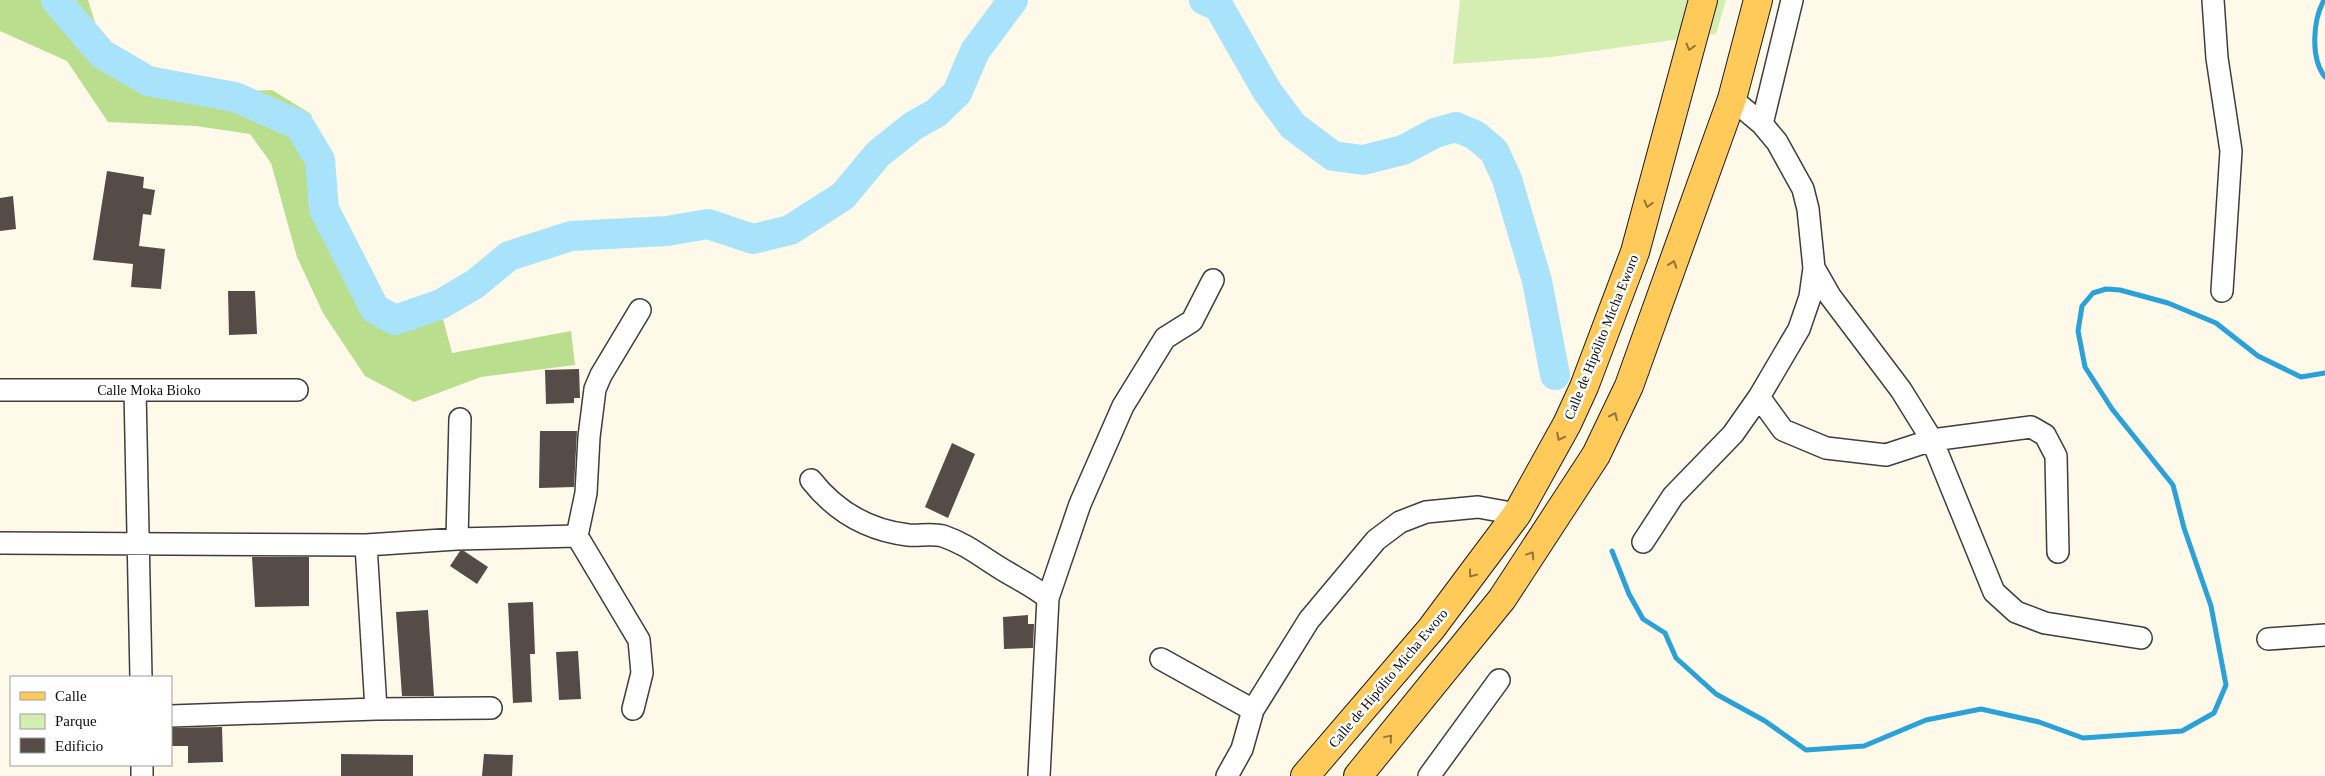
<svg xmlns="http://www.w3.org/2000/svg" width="2325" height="776" viewBox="0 0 2325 776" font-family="Georgia,serif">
<rect width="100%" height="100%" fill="#fff9ea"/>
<path fill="#d4edb0" d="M 1460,0 L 1726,0 L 1716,34 L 1551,57 L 1453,64 Z"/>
<path fill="#b9df8e" d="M 0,0 L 88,0 L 101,42 L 144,81 L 202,93 L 272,90 L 311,114 L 323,176 L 348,236 L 361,306 L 386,315 L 439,304 L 452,353 L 571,331 L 575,365 L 481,377 L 414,402 L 365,376 L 323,313 L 297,257 L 271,163 L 250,134 L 196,126 L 108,122 L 67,61 L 0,31 Z"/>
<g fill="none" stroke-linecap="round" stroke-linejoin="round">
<path stroke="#2aa1d9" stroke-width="5" d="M 2324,0 C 2313,20 2310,58 2325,77
M 1612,551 L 1629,594 L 1643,619 L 1665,633 L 1676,658 L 1716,694 L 1765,721 L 1806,750 L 1864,746 L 1926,720 L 1981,709 L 2039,722 L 2083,738 L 2182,731 L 2214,713 L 2226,685 L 2211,606 L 2184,528 L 2173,485 L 2112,409 L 2085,367 L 2078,331 L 2082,306 L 2093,293 L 2106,289 L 2120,290 L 2168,303 L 2216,323 L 2258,356 L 2301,377 L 2325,373"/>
<path stroke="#a9e3fb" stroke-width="30" d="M 56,0 L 102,54 L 148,81 L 235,97 L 299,125 L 320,160 L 324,209 L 375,309 L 395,320 L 441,304 L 475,284 L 509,256 L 571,236 L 667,231 L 708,224 L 753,239 L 790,230 L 843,196 L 878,154 L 913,126 L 936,113 L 957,93 L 975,51 L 1013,0
M 1204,0 L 1219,7 L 1267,91 L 1293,126 L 1333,156 L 1363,160 L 1403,150 L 1435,133 L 1456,127 L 1475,135 L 1494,151 L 1507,179 L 1537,281 L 1555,375"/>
</g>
<path fill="#554b47" d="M 107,171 L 144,177 L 143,188 L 155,190 L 151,215 L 143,214 L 139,246 L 165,249 L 161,289 L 131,287 L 133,264 L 93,260 Z
M 13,196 L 16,229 L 0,231 L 0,198 Z
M 228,291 L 255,291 L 257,334 L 229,335 Z
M 579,369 L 580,398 L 574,398 L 574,403 L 546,404 L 545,370 Z
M 540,431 L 577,431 L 574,487 L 539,488 Z
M 952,443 L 975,454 L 948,518 L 925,507 Z
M 460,551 L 464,551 L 488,567 L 477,584 L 450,566 Z
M 252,557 L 309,557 L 309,606 L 255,607 Z
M 533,602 L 535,654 L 530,654 L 532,702 L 513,703 L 508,603 Z
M 428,610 L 434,696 L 402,696 L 396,612 Z
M 1028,615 L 1028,624 L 1034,624 L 1033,648 L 1004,649 L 1003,617 Z
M 578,651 L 581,699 L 559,700 L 556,652 Z
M 222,727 L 223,762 L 188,763 L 188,746 L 171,746 L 171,728 Z
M 341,754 L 413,755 L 413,776 L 341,776 Z
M 484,754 L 513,755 L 512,776 L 482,776 Z"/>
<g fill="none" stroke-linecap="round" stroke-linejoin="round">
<defs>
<path id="minor" d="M 2213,0 L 2217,58 L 2231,151 L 2222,291
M 1762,124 L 1792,0
M 1814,268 L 1830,296 L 1901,390 L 1932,440 L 1994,592 L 2016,612 L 2045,623 L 2141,638
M 0,390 L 297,390
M 135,390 L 141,677
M 1759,397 L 1783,430 L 1826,448 L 1886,455 L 1932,440 L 2031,427 L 2045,435 L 2056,456 L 2058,552
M 811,480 C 836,512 867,530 908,535 C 919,536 932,533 943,536 C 966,544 979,555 1000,568 C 1016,578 1033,586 1048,598
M 457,539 L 460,419
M 1643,542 L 1673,496 L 1733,434 L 1759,397 L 1799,329 L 1810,297 L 1814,268 L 1808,209 L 1803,189 L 1777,142 L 1762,124 L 1732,99
M 0,543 L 366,545 L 457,539 L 577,536
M 366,545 L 376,709
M 2268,639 L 2325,635
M 1161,659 L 1253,710
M 633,709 L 642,673 L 639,640 L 577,536 L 586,493 L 589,437 L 595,389 L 601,375 L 640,310
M 171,716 L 376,709 L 491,708
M 142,765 L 142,776
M 1039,776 L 1048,598 L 1080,504 L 1123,406 L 1165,338 L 1192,321 L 1213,280
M 1227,776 L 1242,749 L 1253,710 L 1309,620 L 1376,540 L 1400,522 L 1426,512 L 1478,507 L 1517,514
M 1429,776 L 1499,680"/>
<path id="major" d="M 1305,776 L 1431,629 L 1475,570 L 1517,514 L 1567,424 L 1584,387 L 1635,252 L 1703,0
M 1358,776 L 1502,599 L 1596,455 L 1629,386 L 1653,319 L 1732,99 L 1758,0"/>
</defs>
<use href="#minor" stroke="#3e3e3e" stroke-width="24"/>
<use href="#major" stroke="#1c1c1c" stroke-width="30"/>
<use href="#minor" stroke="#fff" stroke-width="21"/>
<use href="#major" stroke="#ffca5a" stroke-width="28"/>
</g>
<defs><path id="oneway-chevron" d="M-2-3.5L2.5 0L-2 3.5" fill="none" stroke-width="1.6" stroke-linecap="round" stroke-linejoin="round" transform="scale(1.25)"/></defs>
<g stroke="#917436">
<use href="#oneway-chevron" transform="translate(1690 47) rotate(105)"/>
<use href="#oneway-chevron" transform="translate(1648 204) rotate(105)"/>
<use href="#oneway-chevron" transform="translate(1673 264) rotate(-70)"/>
<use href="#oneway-chevron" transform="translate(1614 416) rotate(-65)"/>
<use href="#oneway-chevron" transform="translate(1560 437) rotate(117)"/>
<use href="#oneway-chevron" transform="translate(1531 555) rotate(-56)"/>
<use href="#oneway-chevron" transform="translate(1472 574) rotate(127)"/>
<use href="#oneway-chevron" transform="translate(1389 738) rotate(-50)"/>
</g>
<g text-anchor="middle" stroke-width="5" stroke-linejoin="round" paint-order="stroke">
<g font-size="14" fill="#0b0b0b" stroke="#fff">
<text transform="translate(1601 337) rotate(-68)" y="5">Calle de Hipólito Micha Eworo</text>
<text x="149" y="395">Calle Moka Bioko</text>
<text transform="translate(1388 678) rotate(-50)" y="5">Calle de Hipólito Micha Eworo</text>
</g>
</g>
<rect x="10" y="676" width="162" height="90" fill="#ffffff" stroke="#9d9d9d"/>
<rect x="20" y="692" width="25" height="8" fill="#ffca5a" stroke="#9d9d9d"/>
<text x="55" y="701" font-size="15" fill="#0b0b0b">Calle</text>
<rect x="20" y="714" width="25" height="15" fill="#d4edb0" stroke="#9d9d9d"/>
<text x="55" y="726" font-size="15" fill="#0b0b0b">Parque</text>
<rect x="20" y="738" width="25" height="15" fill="#554b47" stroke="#9d9d9d"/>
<text x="55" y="751" font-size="15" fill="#0b0b0b">Edificio</text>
</svg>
